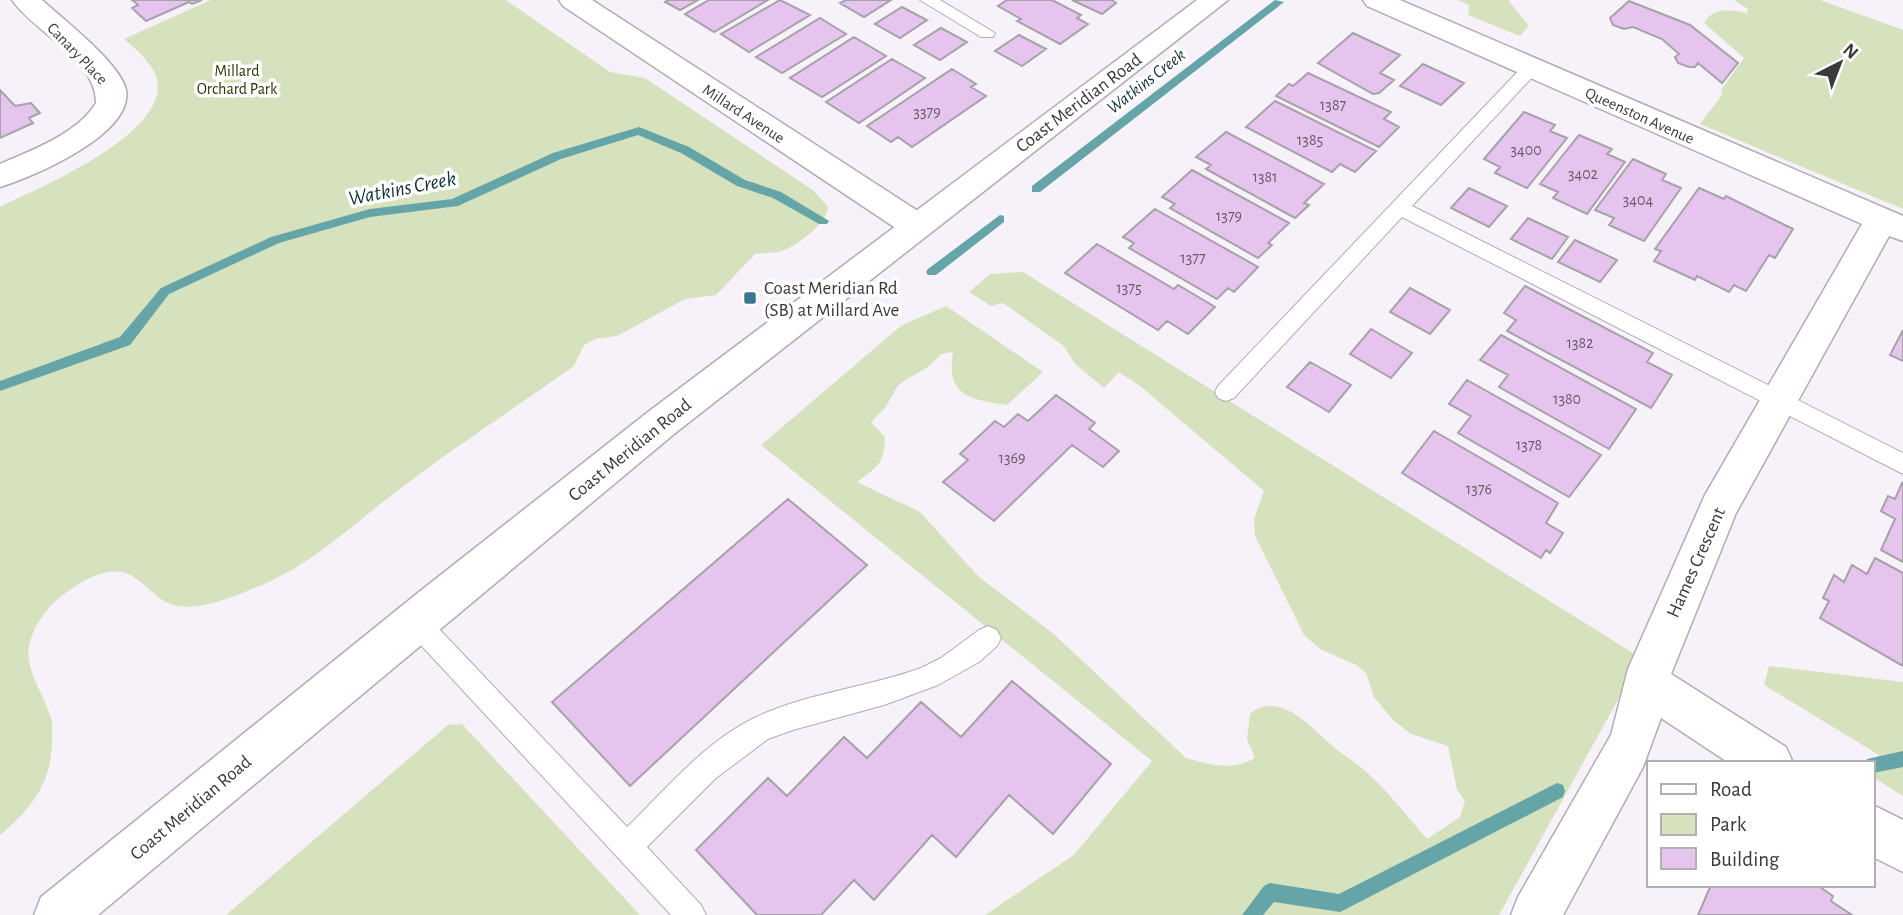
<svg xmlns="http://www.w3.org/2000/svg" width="1903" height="915" viewBox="0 0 1903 915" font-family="'Alegreya Sans',sans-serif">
<rect width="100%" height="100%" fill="#f7f1f9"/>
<path fill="#d6e2bd" d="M 211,0 L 506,0 L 610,72 L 645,78 L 814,191 L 828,207 C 828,223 794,248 779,252 C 771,253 763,253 755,254 L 716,295 L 685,299 L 617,336 L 595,339 L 584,345 L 574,366 C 515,408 454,447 397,491 C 350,527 308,568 252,589 C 230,598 194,613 170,604 C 155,598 146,584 132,576 C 109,562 78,583 60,597 C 43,611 25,638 29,661 C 32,680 45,698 50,716 C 53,722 52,730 52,737 C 53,780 33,808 0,835 L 0,207 C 38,188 175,132 156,76 C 150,61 136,49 124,39 Z
M 1457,0 L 1508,0 L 1529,26 L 1520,36 L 1468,15 L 1469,5 Z
M 1734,0 L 1820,0 L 1903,30 L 1903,209 L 1700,124 L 1722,95 L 1721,90 L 1744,58 L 1704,23 C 1715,6 1730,10 1747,13 L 1748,9 Z
M 1023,272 L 1641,658 L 1499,915 L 985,915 L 1074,855 L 1152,761 L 761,445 L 902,325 L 946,306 L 1043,372 L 1007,405 C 969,399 946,396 953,352 L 941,354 L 928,367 L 905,380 L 897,387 L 885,408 L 871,422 L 885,437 C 884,465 878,466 857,482 L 920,512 L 978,576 L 1056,636 L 1186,758 C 1210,765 1233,771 1255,758 L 1247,739 L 1250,714 C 1280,689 1312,729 1335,748 C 1344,756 1356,762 1365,771 C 1388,791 1407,816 1427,839 L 1460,817 L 1465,801 L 1457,790 L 1448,746 L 1411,734 L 1393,720 L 1374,697 L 1366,673 L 1356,665 L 1320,649 L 1304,635 L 1255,536 L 1254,519 L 1264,491 L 1140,386 L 1119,372 L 1104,388 L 1075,364 L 1064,346 L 1003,303 L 991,306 L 969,292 L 990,274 Z
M 1769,666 L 1903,682 L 1903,796 L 1873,777 L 1879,755 L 1764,685 Z
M 462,724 L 640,915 L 226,915 L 448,725 Z"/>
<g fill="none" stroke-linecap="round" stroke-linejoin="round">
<path fill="#65a4a7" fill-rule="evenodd" d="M 1275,0 L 1284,2 L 1040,192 L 1032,192 L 1032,186 Z
M 639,127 L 689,147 L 745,180 L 781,192 L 829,221 L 827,224 L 819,224 L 773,198 L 737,186 L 681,153 L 638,135 L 561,159 L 458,206 L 370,217 L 279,243 L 169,294 L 130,345 L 0,391 L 0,381 L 120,337 L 161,288 L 271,237 L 370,209 L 452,199 L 553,153 Z
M 1000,215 L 1004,216 L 1004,222 L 936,275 L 928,275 L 926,272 L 928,269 Z
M 1903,751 L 1903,767 L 1873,773 L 1873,763 L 1866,763 L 1867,759 Z
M 1557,783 L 1563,785 L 1565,791 L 1563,797 L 1346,909 L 1340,912 L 1274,902 L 1263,915 L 1242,915 L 1264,886 L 1270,883 L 1339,894 Z"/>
</g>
<path fill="#e5c5ed" stroke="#a7a1a9" stroke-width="2" d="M 132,0 L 202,0 L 192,4 L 189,2 L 146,21 L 132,8 L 138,5 Z
M 668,0 L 698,0 L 680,10 L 665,2 Z
M 709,0 L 768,0 L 714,32 L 685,14 Z
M 780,0 L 810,15 L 749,52 L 721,34 Z
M 846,0 L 891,0 L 864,17 L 840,3 Z
M 1007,0 L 1052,0 L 1081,15 L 1077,18 L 1088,24 L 1060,44 L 1017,21 L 1021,19 L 998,6 Z
M 1072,0 L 1112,0 L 1116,3 L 1102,14 Z
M 1629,1 L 1690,25 L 1738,63 L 1722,83 L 1698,63 L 1695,67 L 1689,67 L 1678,63 L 1675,57 L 1679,54 L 1662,39 L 1633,27 L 1624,29 L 1613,25 L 1610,18 Z
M 902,7 L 927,20 L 900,38 L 875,24 Z
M 820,18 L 846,34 L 782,73 L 756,57 Z
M 941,28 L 967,42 L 940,60 L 914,45 Z
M 1353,33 L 1400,55 L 1380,73 L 1394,80 L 1379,93 L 1373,94 L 1318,63 Z
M 1019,35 L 1046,49 L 1022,66 L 995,51 Z
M 854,37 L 886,56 L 822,97 L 790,78 Z
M 892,59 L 925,78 L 859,123 L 826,102 Z
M 1423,64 L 1464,83 L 1441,105 L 1400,86 Z
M 952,69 L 976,84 L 971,87 L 986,96 L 912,147 L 898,137 L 891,142 L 867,126 Z
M 1308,73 L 1391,112 L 1384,119 L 1399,127 L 1379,147 L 1276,96 L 1289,84 L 1293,86 Z
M 0,90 L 15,106 L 31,103 L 40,113 L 29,118 L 33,123 L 0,138 Z
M 1275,101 L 1376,151 L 1355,172 L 1340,164 L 1332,172 L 1246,127 Z
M 1524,112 L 1555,125 L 1550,131 L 1567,138 L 1527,188 L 1495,173 L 1500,167 L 1484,159 Z
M 1226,132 L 1324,184 L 1304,203 L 1309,205 L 1295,218 L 1206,169 L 1211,165 L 1196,157 Z
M 1579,135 L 1612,149 L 1607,154 L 1625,162 L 1587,214 L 1553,198 L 1558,192 L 1540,184 Z
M 1633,159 L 1666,174 L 1662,180 L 1681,188 L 1644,241 L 1609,225 L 1614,218 L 1595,210 Z
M 1192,170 L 1289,223 L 1268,243 L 1272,245 L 1258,258 L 1170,208 L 1175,204 L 1162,197 Z
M 1469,188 L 1507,206 L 1489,227 L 1451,208 Z
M 1699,188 L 1724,199 L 1726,196 L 1793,229 L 1775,258 L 1769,255 L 1746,291 L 1734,285 L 1729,292 L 1697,276 L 1695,280 L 1654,261 L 1661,251 L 1655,249 Z
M 1155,209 L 1258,267 L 1234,292 L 1228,288 L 1217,299 L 1129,248 L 1134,243 L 1123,237 Z
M 1528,218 L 1568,237 L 1552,259 L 1511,239 Z
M 1575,240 L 1617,260 L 1600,282 L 1558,262 Z
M 1097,244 L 1174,289 L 1178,285 L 1215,307 L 1188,334 L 1167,321 L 1158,330 L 1065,273 Z
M 1525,286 L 1653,353 L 1647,362 L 1672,375 L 1651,408 L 1507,331 L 1516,320 L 1504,313 Z
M 1410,288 L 1450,310 L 1430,334 L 1390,312 Z
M 1371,329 L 1412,353 L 1391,378 L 1350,354 Z
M 1903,330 L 1903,361 L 1890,355 Z
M 1501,335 L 1636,409 L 1609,449 L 1499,387 L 1508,375 L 1480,360 Z
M 1310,362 L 1351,385 L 1329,412 L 1287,387 Z
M 1467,380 L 1601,455 L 1569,497 L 1458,433 L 1471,416 L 1449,404 Z
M 1056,395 L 1095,423 L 1089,429 L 1119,451 L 1103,467 L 1072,445 L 994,521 L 943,482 L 968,460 L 960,454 L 995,421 L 1004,427 L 1018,414 L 1028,421 Z
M 1434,431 L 1558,503 L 1546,523 L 1563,533 L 1550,553 L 1546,550 L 1541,558 L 1402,473 Z
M 1902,483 L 1903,484 L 1903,562 L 1881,550 L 1895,519 L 1881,511 L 1888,496 L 1895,499 Z
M 788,499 L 867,565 L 630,786 L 552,702 Z
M 1875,558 L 1903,573 L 1903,666 L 1820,618 L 1829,601 L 1823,598 L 1834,575 L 1844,582 L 1852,565 L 1867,574 Z
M 1012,681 L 1111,764 L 1053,834 L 1009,795 L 956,857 L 932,835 L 874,900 L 854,880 L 821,915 L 757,915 L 696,850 L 768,778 L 787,796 L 844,737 L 867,758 L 921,702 L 961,737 Z
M 1711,885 L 1817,885 L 1833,896 L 1831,901 L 1852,915 L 1698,915 Z"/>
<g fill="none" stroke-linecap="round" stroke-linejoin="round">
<defs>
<path id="lane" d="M 920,0 L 940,0 L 995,33 L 993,37 L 981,37 Z
M 1531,63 L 1540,68 L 1537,72 L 1412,206 L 1903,453 L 1903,474 L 1402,217 L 1234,398 L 1226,401 L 1218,398 L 1215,392 L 1218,386 L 1525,64 Z
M 415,610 L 424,613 L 627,827 C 666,789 703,744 752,719 C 805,693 866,688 921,668 L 941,658 L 979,630 L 988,626 L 997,630 L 1001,638 L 997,646 L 979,662 L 938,685 L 884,705 L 793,730 L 768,739 L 716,778 L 647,847 L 701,905 L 706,915 L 671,915 L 406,629 L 402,621 L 406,613 Z"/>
<path id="street" d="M 12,0 L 42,0 C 63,19 121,64 126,90 C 134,134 33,177 0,187 L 0,164 C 32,150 77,134 96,103 C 97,60 35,33 12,0 Z
M 559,0 L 592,0 L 927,217 L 931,225 L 927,233 L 915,237 L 903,233 L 563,6 Z
M 1363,0 L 1400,0 L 1903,216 L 1903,241 L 1889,236 L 1736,513 L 1671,674 L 1786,747 L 1793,763 L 1729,763 L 1661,718 L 1643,767 L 1563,915 L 1511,915 L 1518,897 L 1611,735 L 1628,669 L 1705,495 L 1862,224 L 1367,6 Z
M 1873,805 L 1903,820 L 1903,872 L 1873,857 Z"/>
<path id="secondary" d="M 1197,0 L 1228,0 L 674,434 L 98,915 L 34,915 L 41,897 L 419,592 L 648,412 Z"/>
</defs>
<use href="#lane" stroke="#b1abb3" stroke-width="2"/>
<use href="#street" stroke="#b1abb3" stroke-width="3"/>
<use href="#secondary" stroke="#b1abb3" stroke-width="3"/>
<use href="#lane" fill="#fff" fill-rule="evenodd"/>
<use href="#street" fill="#fff" fill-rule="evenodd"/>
<use href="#secondary" fill="#fff" fill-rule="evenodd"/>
</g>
<rect fill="#3a778e" stroke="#fff" stroke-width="2.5" x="743" y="291" width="14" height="14" rx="3.5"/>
<g text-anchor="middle" stroke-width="7" stroke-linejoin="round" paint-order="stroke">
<g font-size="16" fill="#3b393c" stroke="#fff">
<text transform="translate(78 53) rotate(46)" y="6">Canary Place</text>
<text transform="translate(744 113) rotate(33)" y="6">Millard Avenue</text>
<text transform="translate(1640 115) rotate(24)" y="6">Queenston Avenue</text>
</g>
<g font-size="16" fill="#2b3700" stroke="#fff">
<text x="237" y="76">Millard<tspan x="237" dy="18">Orchard Park</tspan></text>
</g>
<g font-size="16" fill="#665c68">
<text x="1333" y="110">1387</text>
<text x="927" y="117">3379</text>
<text x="1310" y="145">1385</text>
<text x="1526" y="155">3400</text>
<text x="1583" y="179">3402</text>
<text x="1265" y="182">1381</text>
<text x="1638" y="205">3404</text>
<text x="1229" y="221">1379</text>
<text x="1193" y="263">1377</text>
<text x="1129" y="293">1375</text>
<text x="1580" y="348">1382</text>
<text x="1567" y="404">1380</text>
<text x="1529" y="450">1378</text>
<text x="1012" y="463">1369</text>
<text x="1479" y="494">1376</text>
</g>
<g font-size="18" font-style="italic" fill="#103132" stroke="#fff">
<text transform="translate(1146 81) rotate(-38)" y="6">Watkins Creek</text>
</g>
<g font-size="19" fill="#3b393c" stroke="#fff">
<text transform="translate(1078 102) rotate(-37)" y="7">Coast Meridian Road</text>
<text transform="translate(629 449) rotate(-39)" y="7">Coast Meridian Road</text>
<text transform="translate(1695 562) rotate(-66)" y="7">Hames Crescent</text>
<text transform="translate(190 807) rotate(-40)" y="7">Coast Meridian Road</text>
</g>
<g font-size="19" fill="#3b393c" stroke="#fff" text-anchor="start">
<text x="764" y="294">Coast Meridian Rd<tspan x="764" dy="22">(SB) at Millard Ave</tspan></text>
</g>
<g font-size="21" font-style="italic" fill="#103132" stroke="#fff">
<text transform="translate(402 188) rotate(-11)" y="7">Watkins Creek</text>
</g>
</g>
<rect x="1647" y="761" width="228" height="126" fill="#ffffff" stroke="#b1b0b1" stroke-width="2"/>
<rect x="1661" y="784" width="35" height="10" fill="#ffffff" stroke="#b1b0b1" stroke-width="2"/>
<text x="1710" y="796" font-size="21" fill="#3b393c">Road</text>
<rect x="1661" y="814" width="35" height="21" fill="#d6e2bd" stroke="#b1b0b1" stroke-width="2"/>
<text x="1710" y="831" font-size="21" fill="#3b393c">Park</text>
<rect x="1661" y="848" width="35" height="21" fill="#e5c5ed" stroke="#b1b0b1" stroke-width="2"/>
<text x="1710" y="866" font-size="21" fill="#3b393c">Building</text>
<g transform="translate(1840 63) rotate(42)" stroke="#ffffff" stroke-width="5" paint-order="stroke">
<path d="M0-5L12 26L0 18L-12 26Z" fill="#3b393c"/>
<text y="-10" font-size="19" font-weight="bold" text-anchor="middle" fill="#3b393c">N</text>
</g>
</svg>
